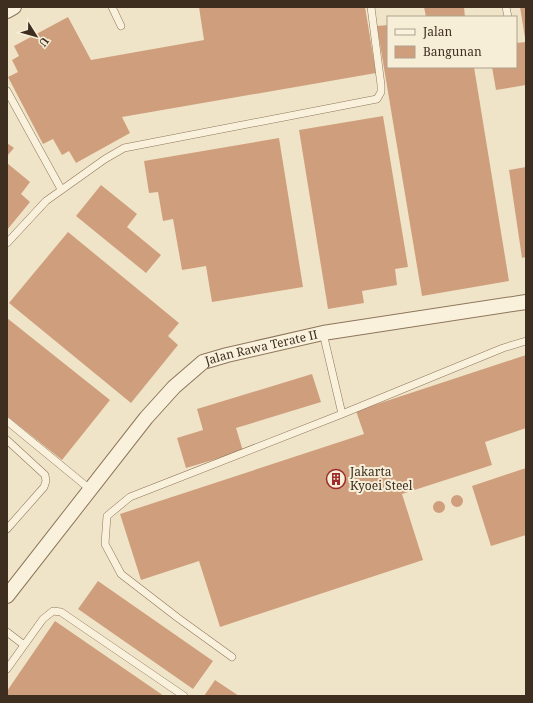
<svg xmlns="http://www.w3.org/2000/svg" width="533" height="703" viewBox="0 0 533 703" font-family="'Noto Serif',serif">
<rect width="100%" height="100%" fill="#f0e4c8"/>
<path fill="#cf9f7d" d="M 199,7 L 365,7 L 376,73 L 122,117 L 130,133 L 76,163 L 69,151 L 62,155 L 53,139 L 43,144 L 8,77 L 18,72 L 12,60 L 19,56 L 14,46 L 68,17 L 91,60 L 204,40 Z
M 424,7 L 464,7 L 465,17 L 426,17 Z
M 520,7 L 526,7 L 526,38 L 525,38 Z
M 388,25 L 388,67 L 474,67 L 509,281 L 422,296 L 377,26 Z
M 526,42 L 526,85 L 496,90 L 492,67 L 516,67 L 516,43 Z
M 383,116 L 408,267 L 395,269 L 397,285 L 362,291 L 364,303 L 328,309 L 299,130 Z
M 279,138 L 303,287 L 212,302 L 206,266 L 182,270 L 173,219 L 163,221 L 158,192 L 149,193 L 144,161 Z
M 7,143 L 14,148 L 7,156 Z
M 7,163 L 30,182 L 21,194 L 30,202 L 7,230 Z
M 526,167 L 526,257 L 522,258 L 509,170 Z
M 101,185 L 137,214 L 127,227 L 161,255 L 146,273 L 76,216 Z
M 68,232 L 179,323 L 168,336 L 178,345 L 131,403 L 9,303 Z
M 7,318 L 110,400 L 62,460 L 7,416 Z
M 526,355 L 526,428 L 485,442 L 492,465 L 402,494 L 423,560 L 220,627 L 199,561 L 141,580 L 120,514 L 364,434 L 356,411 Z
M 312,374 L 321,402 L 236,428 L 243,451 L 186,468 L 177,438 L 203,430 L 197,409 Z
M 526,468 L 526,535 L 491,546 L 472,486 Z
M451 501a6 6 0 1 1 12 0a6 6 0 1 1-12 0Z
M433 507a6 6 0 1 1 12 0a6 6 0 1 1-12 0Z
M 98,581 L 213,661 L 193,689 L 78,609 Z
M 55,621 L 164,696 L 7,696 L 7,691 Z
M 215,680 L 239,696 L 204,696 Z"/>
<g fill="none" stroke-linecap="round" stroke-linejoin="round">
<defs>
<path id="lane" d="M 112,7 L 121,26
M 506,7 L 508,17
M 7,91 L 61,189
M 7,243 L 46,201 L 105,159 L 124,148 L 377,99 L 381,92 L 381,85 L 371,7
M 323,333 L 342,414
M 7,421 L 91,490
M 7,440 L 45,475 L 46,481 L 44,487 L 7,529
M 7,632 L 24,645
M 232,657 L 178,618 L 121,574 L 105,544 L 107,516 L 130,497 L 342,414 L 503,348 L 526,341
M 7,669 L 43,619 L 53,611 L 61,612 L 184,696"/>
<g id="street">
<path d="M 7,11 L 14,7"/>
<path id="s1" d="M 7,596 L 146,418 L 174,387 L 203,362 L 227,355 L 323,333 L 526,302"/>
</g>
</defs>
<use href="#lane" stroke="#8d765c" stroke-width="8"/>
<use href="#street" stroke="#8d765c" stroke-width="16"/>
<use href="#lane" stroke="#faf1dc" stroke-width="7"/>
<use href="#street" stroke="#faf1dc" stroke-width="14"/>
</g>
<defs>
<symbol id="building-ring" viewBox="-11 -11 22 22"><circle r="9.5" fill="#f7eed8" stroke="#9e2a2b" stroke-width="1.5"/><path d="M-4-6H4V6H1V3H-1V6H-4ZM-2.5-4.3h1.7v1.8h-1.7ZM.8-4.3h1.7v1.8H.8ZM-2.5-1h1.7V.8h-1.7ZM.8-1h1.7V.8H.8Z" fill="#9e2a2b"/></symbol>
</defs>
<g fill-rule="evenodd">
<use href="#building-ring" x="325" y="468" width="22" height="22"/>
</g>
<g text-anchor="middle" stroke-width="4" stroke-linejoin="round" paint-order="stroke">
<g font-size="12" fill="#3d2e20" stroke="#f7eed8">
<text dy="4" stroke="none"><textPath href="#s1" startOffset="366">Jalan Rawa Terate II</textPath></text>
</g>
<g font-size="12" fill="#3d2e20" stroke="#f7eed8" text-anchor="start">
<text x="350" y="476">Jakarta<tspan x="350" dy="14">Kyoei Steel</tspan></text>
</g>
</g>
<rect width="533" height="703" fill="none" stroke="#3d2e20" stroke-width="16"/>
<rect x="387" y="16" width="130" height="52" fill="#f7eed8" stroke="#ada18e"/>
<rect x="395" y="29" width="20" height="6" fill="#faf1dc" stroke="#ada18e"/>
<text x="423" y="36" font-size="12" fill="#3d2e20">Jalan</text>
<rect x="395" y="46" width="20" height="12" fill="#cf9f7d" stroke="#ada18e"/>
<text x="423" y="56" font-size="12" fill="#3d2e20">Bangunan</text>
<g transform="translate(36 36) rotate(127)" stroke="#f7eed8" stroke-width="3" paint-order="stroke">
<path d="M0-3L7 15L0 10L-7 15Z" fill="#3d2e20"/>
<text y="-6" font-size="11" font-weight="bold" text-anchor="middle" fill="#3d2e20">U</text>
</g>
</svg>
